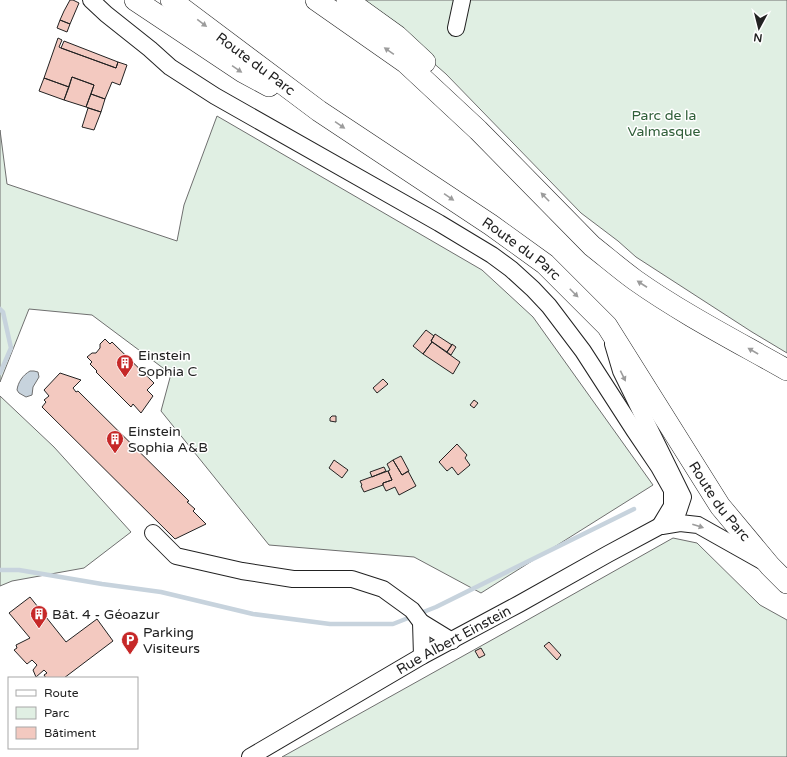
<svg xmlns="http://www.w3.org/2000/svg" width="787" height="757" viewBox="0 0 787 757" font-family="'Varela Round',sans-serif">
<rect width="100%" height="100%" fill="#fff"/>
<path fill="#e0efe3" stroke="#6f6f6f" d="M 361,0 L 787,0 L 787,353 L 752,332 L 636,257 L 618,241 L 581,213 L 446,74 Z
M 217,116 L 482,270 L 533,317 L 653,485 L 481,593 L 414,557 L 269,545 L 161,411 L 171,374 L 92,315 L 29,309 L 0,382 L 0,130 L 7,184 L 177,241 L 184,205 Z
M 0,396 L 54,447 L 131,532 L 84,568 L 12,581 L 0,586 Z
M 673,538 L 697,543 L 760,605 L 787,620 L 787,757 L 282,757 L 515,627 Z"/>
<path fill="#c7d3dd" stroke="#6f6f6f" d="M 30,371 L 34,371 L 38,372 L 39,377 L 33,387 L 32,395 L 26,397 L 19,393 L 17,390 C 18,382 23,375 30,371 Z"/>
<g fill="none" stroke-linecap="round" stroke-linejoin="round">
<path stroke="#c7d3dd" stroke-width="4.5" d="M 0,309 L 3,312 L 11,348 L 0,373
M 0,570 L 19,570 L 102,584 L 161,592 L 253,614 L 330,624 L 393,624 L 436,607 L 634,509"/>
</g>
<path fill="#f3c9c0" stroke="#222" d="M 70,0 L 73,0 L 79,3 L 70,24 L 60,20 L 64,11 Z
M 60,20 L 70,24 L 67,32 L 57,28 Z
M 58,38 L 62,40 L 59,47 L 61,48 L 116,68 L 118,62 L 127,65 L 120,85 L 112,82 L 105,99 L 91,94 L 94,85 L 72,77 L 69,87 L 44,78 Z
M 64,41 L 118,62 L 116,68 L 61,48 Z
M 72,77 L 94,85 L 86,107 L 64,100 Z
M 44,78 L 69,87 L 64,100 L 39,91 Z
M 91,94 L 105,99 L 101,112 L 86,107 Z
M 88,108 L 101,112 L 94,130 L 82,127 Z
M 426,330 L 434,336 L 431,341 L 432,342 L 423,354 L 413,346 Z
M 435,334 L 452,345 L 447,352 L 431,341 Z
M 105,339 L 110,344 L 112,342 L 154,383 L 147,390 L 153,396 L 141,413 L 133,404 L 131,407 L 96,372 L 97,371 L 90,364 L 92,362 L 87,357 L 92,353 L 96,353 L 100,348 L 100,344 Z
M 432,342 L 460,362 L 453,374 L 423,354 Z
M 452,344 L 456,347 L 451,355 L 447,352 Z
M 60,373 L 81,380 L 73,388 L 76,392 L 78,391 L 189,501 L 187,502 L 195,509 L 193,511 L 206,524 L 175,539 L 42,407 L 46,402 L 44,400 L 49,396 L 44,390 Z
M 383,379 L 388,384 L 377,393 L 373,388 Z
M 474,400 L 478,403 L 474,408 L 470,405 Z
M 332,416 L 336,416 L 336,422 L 330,421 L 330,418 Z
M 457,444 L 467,455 L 465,458 L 470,465 L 458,475 L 452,467 L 447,471 L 439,462 Z
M 401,456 L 409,471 L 402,475 L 393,460 Z
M 334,460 L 348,470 L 342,478 L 329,468 Z
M 393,460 L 402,475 L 408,471 L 416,486 L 399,495 L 395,487 L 386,491 L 383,485 L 383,483 L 392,480 L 388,471 L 390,470 L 387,464 Z
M 384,467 L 386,471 L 372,477 L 370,472 Z
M 388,471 L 392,480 L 383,483 L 383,485 L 364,492 L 361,486 L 362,485 L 360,481 Z
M 30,597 L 66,642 L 97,619 L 113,641 L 64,678 L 46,678 L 44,675 L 47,673 L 44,670 L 36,677 L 33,670 L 37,665 L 32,660 L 27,664 L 14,650 L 17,648 L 16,645 L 30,638 L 9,613 Z
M 549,642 L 561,655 L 557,660 L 544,646 Z
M 481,648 L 485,655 L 479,658 L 475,651 Z"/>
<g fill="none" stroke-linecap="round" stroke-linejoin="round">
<defs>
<g id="minor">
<path d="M 91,0 L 106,14 L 150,49 L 170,67 L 215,96 L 439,223 L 492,255 L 511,269 L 533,289 L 549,306 L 583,351 L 634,430 L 659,467 L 672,490 L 672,506 L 660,526"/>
<path d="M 456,28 L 462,0"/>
<path d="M 662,526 L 680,523 L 698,525 L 762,561"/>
<path d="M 153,533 L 176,556 L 242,571 L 293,579 L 352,579 L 383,589 L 412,610 L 421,622 L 452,641"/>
<path d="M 421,622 L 422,656"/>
<path id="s1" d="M 250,757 L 422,656 L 519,604 L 608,554 L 660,526 L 678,512 L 683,497 L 621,371 L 613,344"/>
</g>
<g id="major">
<path d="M 135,0 L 243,72 L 269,86"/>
<path id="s2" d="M 171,0 L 319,111 L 491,225 L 545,264 L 607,326 L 720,506 L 770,566 L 787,583"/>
<path d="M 316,0 L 406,63 L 478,130 L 592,246 C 606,257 620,269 635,280 C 683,314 736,341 787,370"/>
<path d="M 347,0 L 397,36 L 425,62"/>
</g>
</defs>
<use href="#minor" stroke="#222" stroke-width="18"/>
<use href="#major" stroke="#222" stroke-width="22"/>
<use href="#minor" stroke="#fff" stroke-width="16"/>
<use href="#major" stroke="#fff" stroke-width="21"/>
</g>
<defs><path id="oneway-solid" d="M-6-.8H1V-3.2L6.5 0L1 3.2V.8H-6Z"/></defs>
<g fill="#9c9c9c">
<use href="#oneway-solid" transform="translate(202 23) rotate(37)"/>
<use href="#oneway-solid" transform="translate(389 51) rotate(-145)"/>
<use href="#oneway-solid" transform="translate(237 69) rotate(34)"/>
<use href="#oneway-solid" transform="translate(340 125) rotate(34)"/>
<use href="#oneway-solid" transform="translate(449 197) rotate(34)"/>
<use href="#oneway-solid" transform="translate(545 197) rotate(-134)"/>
<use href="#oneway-solid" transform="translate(642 284) rotate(-147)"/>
<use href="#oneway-solid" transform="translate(574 293) rotate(45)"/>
<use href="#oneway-solid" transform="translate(753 351) rotate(-150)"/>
<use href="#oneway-solid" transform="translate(623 376) rotate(64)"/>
<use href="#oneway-solid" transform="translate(698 526) rotate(18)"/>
</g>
<defs>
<symbol id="building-pin" viewBox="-11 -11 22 30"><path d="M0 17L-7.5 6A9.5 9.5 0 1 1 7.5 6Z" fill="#c62828" stroke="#fff"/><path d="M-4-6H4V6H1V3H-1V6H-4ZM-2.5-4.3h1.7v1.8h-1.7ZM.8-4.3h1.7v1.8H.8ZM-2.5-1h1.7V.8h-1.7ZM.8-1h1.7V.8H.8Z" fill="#fff"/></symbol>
<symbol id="parking-pin" viewBox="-11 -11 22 30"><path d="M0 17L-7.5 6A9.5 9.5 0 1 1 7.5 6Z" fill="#c62828" stroke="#fff"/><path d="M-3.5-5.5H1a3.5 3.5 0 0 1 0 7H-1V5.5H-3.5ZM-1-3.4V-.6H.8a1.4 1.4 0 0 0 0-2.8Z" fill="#fff"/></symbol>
</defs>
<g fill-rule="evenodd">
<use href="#building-pin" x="115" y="353" width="20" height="27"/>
<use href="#building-pin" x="105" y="429" width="20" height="27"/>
<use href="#building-pin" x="29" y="604" width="20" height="27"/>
<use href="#parking-pin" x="120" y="630" width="20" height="27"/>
</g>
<g text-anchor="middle" stroke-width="3" stroke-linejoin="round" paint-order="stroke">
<g font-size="14" fill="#222" stroke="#fff">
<text dy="5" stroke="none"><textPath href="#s2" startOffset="106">Route du Parc</textPath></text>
<text dy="5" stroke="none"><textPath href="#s2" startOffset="430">Route du Parc</textPath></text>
<text dy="5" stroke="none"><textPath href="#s2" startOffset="754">Route du Parc</textPath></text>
<text dy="5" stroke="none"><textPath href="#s1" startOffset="235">Rue Albert Einstein</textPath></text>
</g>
<g font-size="14" fill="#2f5e38" stroke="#fff">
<text x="664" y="120">Parc de la<tspan x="664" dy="16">Valmasque</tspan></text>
</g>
<g font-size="14" fill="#222" stroke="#fff" text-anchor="start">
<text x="138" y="360">Einstein<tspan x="138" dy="16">Sophia C</tspan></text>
<text x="128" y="436">Einstein<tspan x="128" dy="16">Sophia A&amp;B</tspan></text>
<text x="52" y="619">Bât. 4 - Géoazur</text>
<text x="143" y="637">Parking<tspan x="143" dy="16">Visiteurs</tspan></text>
</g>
</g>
<rect x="8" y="677" width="130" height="72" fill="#ffffff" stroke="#a7a7a7"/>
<rect x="16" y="690" width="20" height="6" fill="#ffffff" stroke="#a7a7a7"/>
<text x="44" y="697" font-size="12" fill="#222222">Route</text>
<rect x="16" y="707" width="20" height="12" fill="#e0efe3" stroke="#a7a7a7"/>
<text x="44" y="717" font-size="12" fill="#222222">Parc</text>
<rect x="16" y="727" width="20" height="12" fill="#f3c9c0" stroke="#a7a7a7"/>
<text x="44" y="737" font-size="12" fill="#222222">Bâtiment</text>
<g transform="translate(759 28) rotate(187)" stroke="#ffffff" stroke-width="3" paint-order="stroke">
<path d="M0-3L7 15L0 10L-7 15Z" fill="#222222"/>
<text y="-6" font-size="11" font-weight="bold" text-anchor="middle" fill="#222222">N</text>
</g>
</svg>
